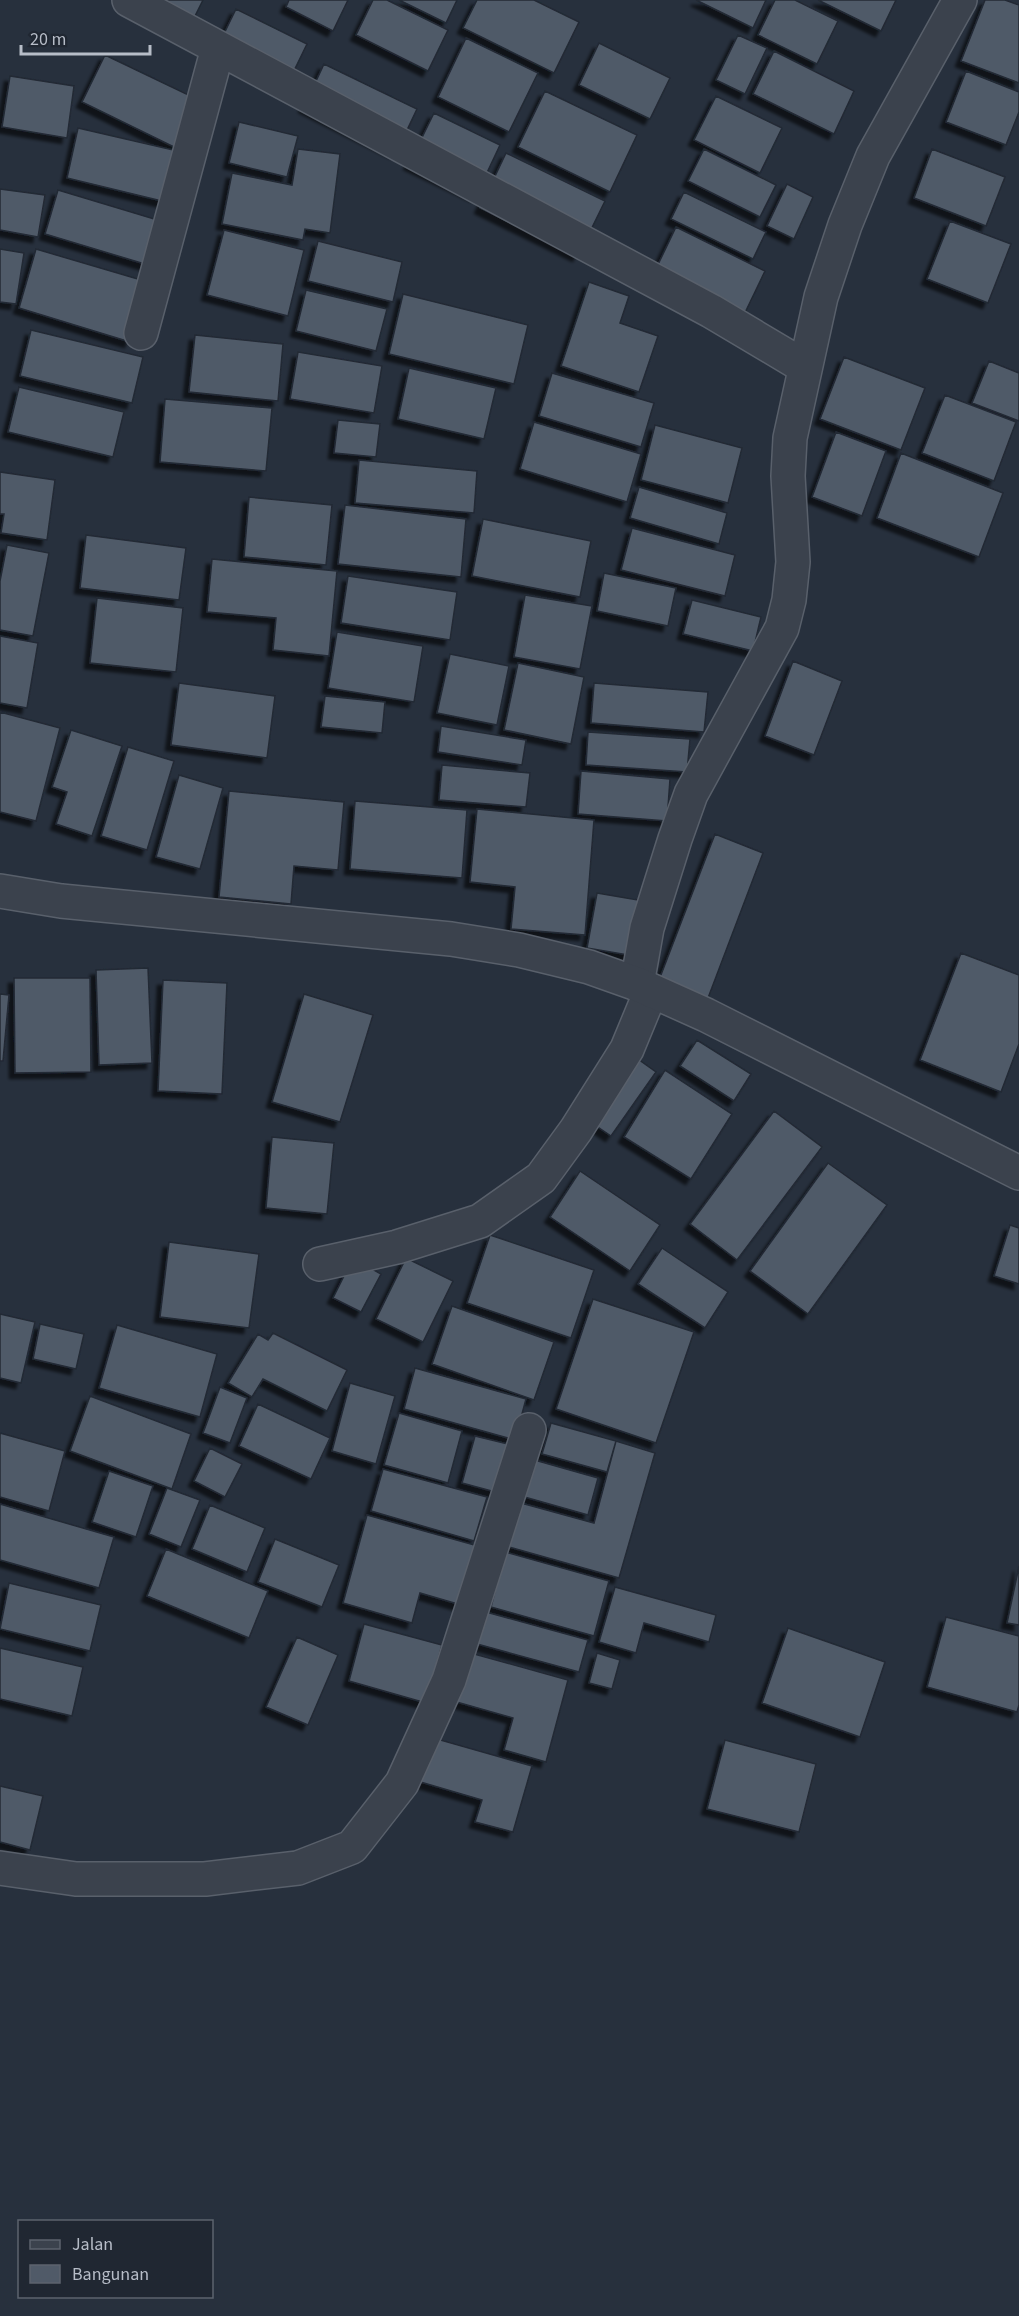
<svg xmlns="http://www.w3.org/2000/svg" width="1019" height="2316" font-family="'Source Sans 3',sans-serif">
	<style>
		.building { fill: #505a68; stroke: #222934; stroke-width: 1.5; filter: url(#shadow) }
		.lines { fill: none; stroke-linecap: round; stroke-linejoin: round }
		.minor-casing { stroke: #59606b; stroke-width: 36 }
		.tertiary-casing { stroke: #59606b; stroke-width: 36 }
		.minor { stroke: #3b424d; stroke-width: 33 }
		.tertiary { stroke: #3b424d; stroke-width: 33 }
	</style>
	<defs>
		<filter id="shadow"><feDropShadow dx="-5.5" dy="5.5" stdDeviation="1.5" flood-color="#0009"/></filter>
	</defs>
	<rect width="100%" height="100%" fill="#27303d"/>
	<path class="building" d="M136,0H203L190,26Z
		M289,0H348L333,31L286,7Z
		M373,0H387L448,30L428,71L356,35Z
		M399,0H457L446,23Z
		M477,0H534L579,22L554,73L463,28Z
		M696,0H766L753,28Z
		M775,0H795L838,21L817,64L758,35Z
		M818,0H896L881,31Z
		M985,0H1005L1019,5V83L961,61Z
		M236,9L307,44L288,83L217,48Z
		M738,35L767,48L745,94L716,80Z
		M466,38L538,73L509,132L438,97Z
		M599,43L670,78L650,119L579,85Z
		M774,51L854,91L834,134L753,94Z
		M105,55L199,100L176,148L82,102Z
		M324,64L417,109L396,153L304,107Z
		M966,71L1019,92V112L1006,145L946,122Z
		M10,76L74,86L67,138L2,127Z
		M545,91L637,135L610,192L518,147Z
		M716,96L782,128L760,173L694,140Z
		M434,113L500,145L476,196L409,164Z
		M239,122L298,136L287,177L229,163Z
		M78,128L182,152L170,203L67,178Z
		M298,149L340,154L330,233L305,229L303,240L222,224L232,173L292,185Z
		M704,149L776,185L760,217L688,181Z
		M932,149L1005,177L986,226L914,198Z
		M506,153L605,201L578,256L480,208Z
		M787,184L813,197L794,239L767,226Z
		M0,189L45,195L38,237L0,230Z
		M58,190L161,221L148,265L45,234Z
		M684,192L766,232L753,259L671,219Z
		M950,221L1011,244L988,303L927,279Z
		M676,227L765,271L741,321L652,277Z
		M224,230L304,250L288,316L207,295Z
		M318,241L402,262L393,302L308,281Z
		M0,249L24,253L16,304L0,302Z
		M36,249L148,282L130,342L19,308Z
		M589,282L629,296L620,323L658,336L639,392L561,366Z
		M306,290L387,309L376,351L296,331Z
		M403,294L528,325L514,384L389,354Z
		M31,330L143,357L132,403L20,376Z
		M195,335L283,344L278,401L189,392Z
		M298,352L382,366L374,413L290,399Z
		M844,357L925,388L901,450L820,419Z
		M989,361L1019,373V421L972,403Z
		M409,368L496,388L484,439L398,419Z
		M552,373L654,403L641,447L539,416Z
		M19,387L124,412L113,457L8,432Z
		M945,395L1016,422L994,481L922,453Z
		M165,399L272,408L266,471L160,462Z
		M338,420L380,424L376,457L334,453Z
		M534,422L641,454L627,502L520,469Z
		M655,425L742,448L728,503L641,480Z
		M836,432L886,451L862,516L812,497Z
		M901,453L1003,493L979,557L877,518Z
		M359,460L477,471L474,513L355,503Z
		M0,472L55,480L47,540L1,533L4,514H0Z
		M639,487L727,513L719,544L630,518Z
		M249,497L332,505L326,565L244,557Z
		M345,505L466,519L461,577L338,564Z
		M483,519L591,541L580,597L472,576Z
		M632,528L735,555L725,596L621,570Z
		M86,535L186,548L179,600L80,588Z
		M7,545L49,553L33,636L0,630V581Z
		M212,559L337,571L329,656L273,650L276,618L207,612Z
		M604,573L676,588L668,626L597,611Z
		M348,576L457,592L450,640L341,623Z
		M525,595L592,606L580,669L514,657Z
		M97,598L183,608L176,672L90,663Z
		M692,600L761,617L753,651L683,634Z
		M337,632L423,646L414,702L328,688Z
		M0,636L38,643L27,708L0,703Z
		M450,654L509,666L497,725L437,713Z
		M793,661L842,681L814,755L765,736Z
		M518,663L584,677L571,744L504,730Z
		M179,683L275,696L267,758L171,745Z
		M594,683L708,692L704,732L591,723Z
		M325,696L385,702L382,733L321,727Z
		M0,712L60,728L36,821L0,812Z
		M441,726L526,740L522,765L438,752Z
		M71,730L122,746L92,836L56,824L67,792L52,787Z
		M588,732L690,739L687,772L586,765Z
		M128,747L174,761L147,850L101,836Z
		M442,765L530,773L526,807L439,800Z
		M581,771L670,779L667,821L578,814Z
		M179,775L223,788L200,869L156,857Z
		M229,791L344,802L338,870L294,866L291,904L219,897Z
		M355,801L467,810L462,878L350,869Z
		M477,809L594,820L585,935L511,929L515,887L470,882Z
		M715,834L763,853L708,998L659,980Z
		M597,893L644,901L634,956L587,948Z
		M961,953L1019,975V1044L1001,1092L920,1060Z
		M148,968L152,1063L99,1065L96,970Z
		M14,978H90L91,1072L15,1073Z
		M163,980L227,983L222,1094L158,1091Z
		M0,994L9,995L3,1061H0Z
		M304,994L373,1015L340,1122L272,1102Z
		M697,1040L751,1074L734,1101L680,1066Z
		M635,1057L656,1072L611,1136L589,1121Z
		M665,1070L732,1114L691,1179L624,1137Z
		M774,1111L822,1147L737,1260L690,1224Z
		M272,1137L334,1143L327,1214L266,1208Z
		M828,1163L887,1205L808,1314L750,1271Z
		M580,1171L660,1225L630,1271L550,1217Z
		M1010,1225L1019,1228V1284L994,1276Z
		M490,1235L594,1270L571,1338L467,1303Z
		M169,1242L259,1254L249,1328L160,1317Z
		M662,1248L728,1292L705,1328L638,1284Z
		M353,1258L381,1274L361,1312L333,1298Z
		M406,1258L453,1281L423,1342L376,1319Z
		M593,1299L694,1332L656,1443L556,1409Z
		M452,1306L554,1342L534,1400L432,1364Z
		M0,1314L35,1322L21,1383L0,1378Z
		M40,1324L84,1334L76,1369L33,1359Z
		M117,1325L217,1354L200,1417L99,1388Z
		M273,1333L347,1370L327,1411L263,1379L252,1397L228,1383L258,1334L268,1340Z
		M415,1368L526,1399L515,1440L404,1409Z
		M350,1383L395,1396L376,1464L332,1451Z
		M220,1387L247,1398L230,1443L203,1433Z
		M90,1396L191,1434L172,1489L70,1451Z
		M258,1404L330,1438L311,1479L239,1446Z
		M399,1413L462,1431L448,1483L384,1465Z
		M551,1423L616,1441L607,1472L542,1454Z
		M0,1433L65,1451L49,1511L0,1497Z
		M475,1436L512,1445L499,1493L462,1483Z
		M616,1441L655,1453L619,1578L509,1547L521,1503L594,1523Z
		M210,1448L242,1464L225,1497L194,1481Z
		M531,1459L598,1478L588,1515L521,1496Z
		M383,1469L487,1497L474,1541L371,1511Z
		M109,1471L153,1486L136,1537L92,1522Z
		M167,1488L200,1500L181,1547L149,1534Z
		M0,1504L114,1537L99,1588L0,1560Z
		M210,1505L265,1528L247,1572L192,1549Z
		M367,1515L478,1546L461,1605L420,1593L412,1623L343,1603Z
		M275,1539L339,1565L322,1607L258,1582Z
		M166,1549L268,1591L249,1638L147,1596Z
		M505,1552L609,1581L594,1636L491,1607Z
		M1019,1566V1625L1007,1623Z
		M9,1583L101,1605L90,1651L0,1629Z
		M615,1587L716,1615L709,1642L644,1623L636,1653L599,1642Z
		M486,1612L588,1640L579,1672L477,1644Z
		M946,1617L1019,1636V1705L1017,1712L927,1687Z
		M364,1624L442,1645L426,1703L349,1681Z
		M788,1628L885,1662L860,1737L762,1703Z
		M297,1637L338,1655L308,1725L266,1707Z
		M0,1648L83,1667L72,1716L0,1699Z
		M467,1652L568,1680L546,1762L504,1750L513,1718L453,1701Z
		M597,1653L620,1660L612,1689L589,1683Z
		M430,1737L532,1766L513,1832L475,1822L482,1800L417,1781Z
		M725,1740L816,1764L799,1832L707,1809Z
		M0,1786L43,1796L30,1850L0,1842Z"/>
	<g class="lines">
		<defs>
			<path id="minor" d="M129,0L711,311L805,367
				M141,333L218,48
				M637,984L647,928L675,839L691,794L782,628L789,600L793,562L788,476L790,438L821,297L845,225L873,156L960,0
				M320,1264L397,1247L480,1221L541,1178L576,1130L627,1049L651,991
				M0,1868L76,1879H205L298,1868L352,1847L402,1783L449,1680L529,1430"/>
			<path id="tertiary" d="M0,891L61,901L451,939L519,950L589,967L637,984L706,1015L1019,1173"/>
		</defs>
		<use href="#minor" class="minor-casing"/>
		<use href="#tertiary" class="tertiary-casing"/>
		<use href="#minor" class="minor"/>
		<use href="#tertiary" class="tertiary"/>
	</g>
	<rect x="18" y="2220" width="195" height="78" fill="#202732" stroke="#5c636e" stroke-width="1.5"/>
	<rect x="30" y="2240" width="30" height="9" fill="#3b424d" stroke="#5c636e" stroke-width="1.5"/>
	<text x="72" y="2250" font-size="18" fill="#b7bdc8">Jalan</text>
	<rect x="30" y="2265" width="30" height="18" fill="#505a68" stroke="#5c636e" stroke-width="1.5"/>
	<text x="72" y="2280" font-size="18" fill="#b7bdc8">Bangunan</text>
	<path d="M21 45v9h129v-9" fill="none" stroke="#b7bdc8" stroke-width="3"/>
	<text x="30" y="45" font-size="18" fill="#b7bdc8" stroke="#202732" stroke-width="4.5" paint-order="stroke">20 m</text>
</svg>
